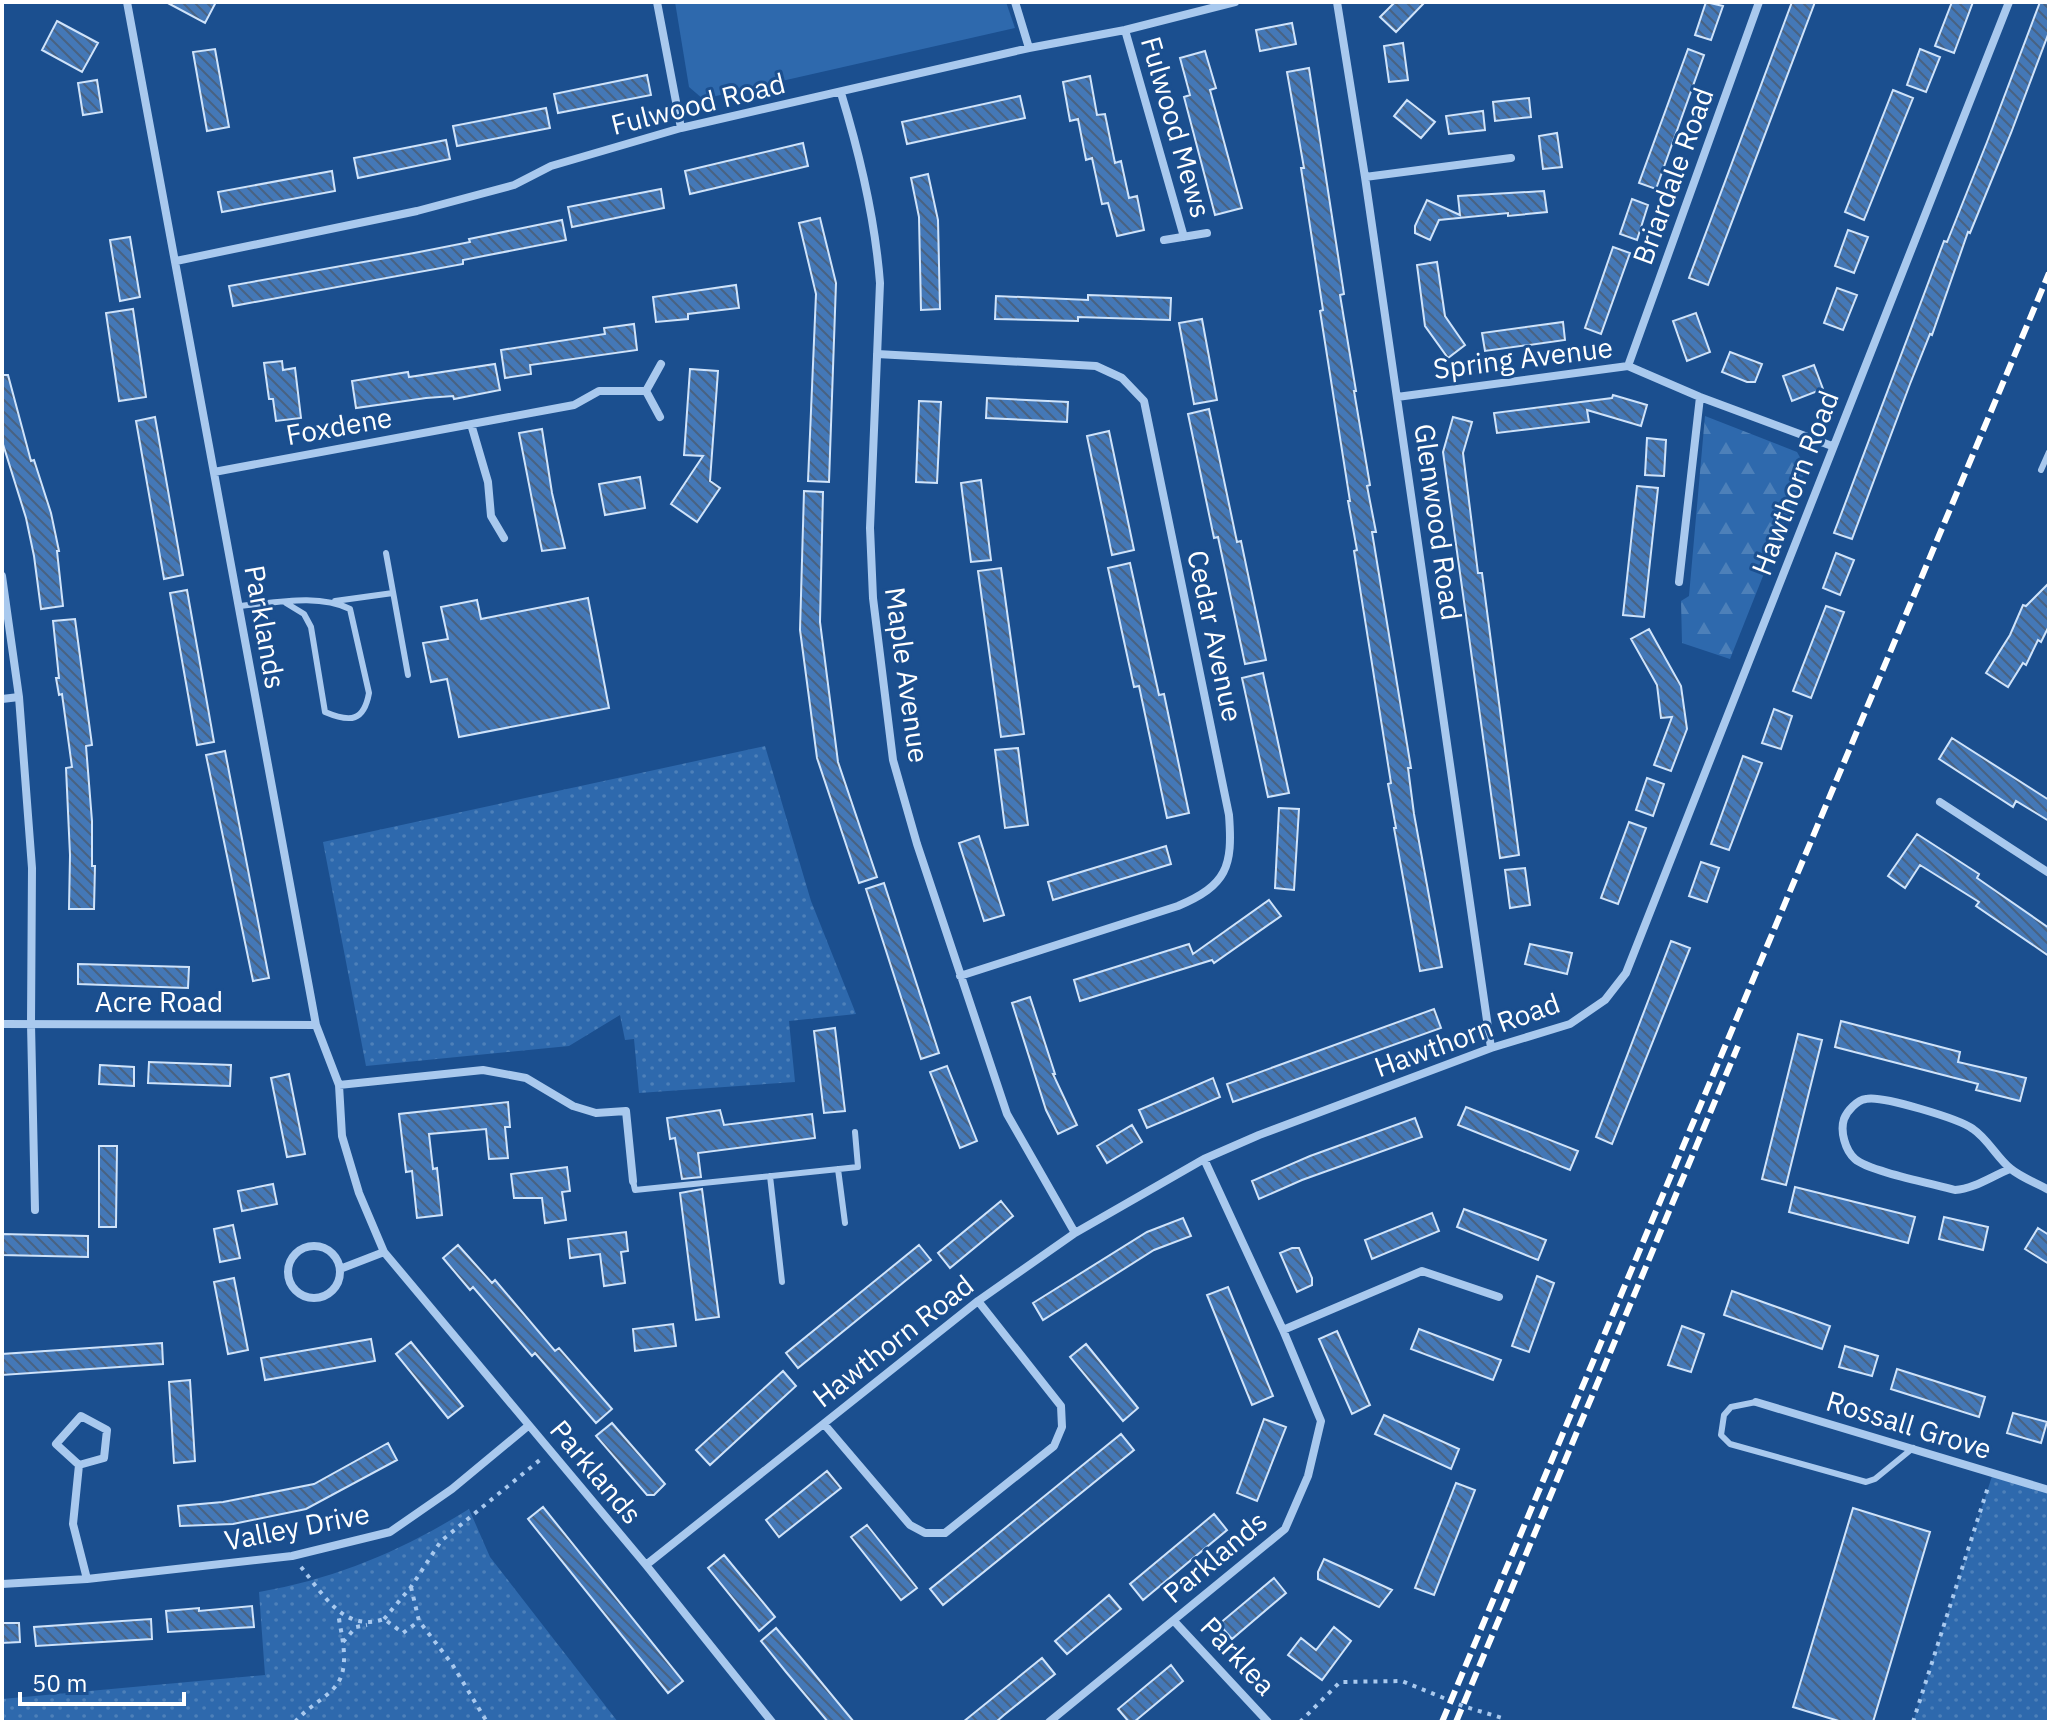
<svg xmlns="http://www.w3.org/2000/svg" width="2051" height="1724" font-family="'IBM Plex Sans',sans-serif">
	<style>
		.grass { fill: url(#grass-dots) }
		.forest { fill: url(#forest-firs) }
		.garden { fill: #2e69ad }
		.building { fill: url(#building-back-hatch); stroke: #cfe3fa; stroke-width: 2 }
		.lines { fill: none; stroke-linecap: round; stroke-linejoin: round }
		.path { stroke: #a9c9ee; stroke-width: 4; stroke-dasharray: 4 6; stroke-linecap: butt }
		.lane { stroke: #a9c9ee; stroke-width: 6 }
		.street { stroke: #a9c9ee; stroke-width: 8 }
		.rail { stroke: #fff; stroke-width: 6; stroke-dasharray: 14 6; stroke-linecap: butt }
		.labels { text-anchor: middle; stroke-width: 6; stroke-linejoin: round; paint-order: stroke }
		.street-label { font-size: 28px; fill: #fff; stroke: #1b4f8f }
	</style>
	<defs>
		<pattern id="grass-dots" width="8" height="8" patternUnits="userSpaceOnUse" patternTransform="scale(2)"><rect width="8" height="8" fill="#2e69ad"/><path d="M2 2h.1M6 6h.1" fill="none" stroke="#4d80b9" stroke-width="1.8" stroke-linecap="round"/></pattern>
		<pattern id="forest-firs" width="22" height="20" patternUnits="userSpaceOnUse" patternTransform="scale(2)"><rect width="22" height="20" fill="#2e69ad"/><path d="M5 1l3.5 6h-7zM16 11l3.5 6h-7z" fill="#4d80b9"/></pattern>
		<pattern id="building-back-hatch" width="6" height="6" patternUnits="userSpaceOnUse" patternTransform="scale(2)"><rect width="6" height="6" fill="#4478b7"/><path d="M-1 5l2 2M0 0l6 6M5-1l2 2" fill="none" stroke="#486282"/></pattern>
	</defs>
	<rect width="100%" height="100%" fill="#1b4f8f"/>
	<path class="grass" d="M765,746L811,901L856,1014L789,1021L795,1082L639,1093L634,1039L625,1040L620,1015L569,1046L366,1066L323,842Z
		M1993,1473L2049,1490V1722H1913Z
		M469,1509L490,1557L618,1722H2V1699L265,1675L259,1592C338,1578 401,1551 469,1509Z"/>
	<path class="forest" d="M1705,416L1797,452L1806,468L1730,659L1682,643L1681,601L1689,596Z"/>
	<path class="garden" d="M675,2H1006L1015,28L703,99L689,87Z"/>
	<path class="building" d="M166,2H216L205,23Z
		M1395,2H1425L1396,32L1380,17Z
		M1706,2L1723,6L1711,40L1695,35Z
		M1792,2H1815L1708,285L1689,278Z
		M1952,2H1973L1954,53L1935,46Z
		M2040,2H2049V32L2011,133L1970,233L1968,232L1932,335L1930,334L1910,384L1852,539L1834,533L1944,241L1947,242L1987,142Z
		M57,21L98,43L82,72L42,50Z
		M1292,23L1296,44L1260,51L1256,30Z
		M1403,43L1408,80L1389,82L1384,46Z
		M215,49L229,127L207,131L193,52Z
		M1688,49L1704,55L1656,189L1639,183Z
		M1920,49L1940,57L1926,92L1907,85Z
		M1205,51L1216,88L1210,90L1242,208L1215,215L1184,97L1190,95L1180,58Z
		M1309,68L1344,294L1340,295L1356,391H1354L1370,485L1367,486L1376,532H1372L1411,768H1408L1414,814L1442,967L1420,971L1394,828H1396L1388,784L1391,783L1354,551L1357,550L1348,501H1350L1320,311L1323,310L1301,168H1304L1287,72Z
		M647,75L651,95L558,113L554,94Z
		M1090,76L1097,115L1105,114L1115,163L1121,161L1129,198L1137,196L1144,230L1117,236L1108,203L1102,204L1092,158L1086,160L1078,119L1070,121L1063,82Z
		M97,80L102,112L83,115L78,83Z
		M1893,90L1913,98L1864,220L1845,212Z
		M1020,96L1025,118L907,144L902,122Z
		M1529,98L1531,117L1495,121L1493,102Z
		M1407,100L1435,122L1421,138L1394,116Z
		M546,108L550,128L457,146L453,126Z
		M1483,111L1485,130L1449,134L1446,116Z
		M1557,133L1562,167L1543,169L1539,136Z
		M446,140L450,159L358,178L354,158Z
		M803,143L808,166L690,194L685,171Z
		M332,171L335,191L222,212L218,192Z
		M928,174L938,220L940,309L921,310L919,217L911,178Z
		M661,189L664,208L572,227L568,207Z
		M1544,191L1547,212L1508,216V213L1439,220L1430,240L1415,233V226L1427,200L1460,215L1458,196Z
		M1632,199L1648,205L1637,240L1620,234Z
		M820,218L836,283L829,482L808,481L816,294L799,223Z
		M562,220L566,240L463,260V264L233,306L229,286L414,253L470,242L469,239Z
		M1848,230L1868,237L1854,273L1835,266Z
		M130,237L140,297L120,301L110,240Z
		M1613,247L1630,253L1601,334L1585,328Z
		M1437,262L1445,316L1465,345L1448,358L1425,326L1417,265Z
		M736,285L739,308L688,314V319L656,322L653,297Z
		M1837,288L1857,295L1843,330L1824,323Z
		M1088,295L1171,298L1170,320L1078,317V321L995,319L996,296L1088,300Z
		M133,309L146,397L119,401L106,313Z
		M1696,313L1710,352L1687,361L1673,321Z
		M1202,319L1217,400L1194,404L1179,323Z
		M1563,322L1565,340L1485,351L1482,333Z
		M634,324L637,350L530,365L531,374L505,378L501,350L605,334L604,328Z
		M1730,352L1762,364L1755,382H1747L1722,372Z
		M282,361L283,370L295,368L301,418L276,421L273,399H269L264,363Z
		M495,364L500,390L454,399L453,396L426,398L356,408L352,381L408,372L409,377Z
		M1814,365L1823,389L1792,401L1783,376Z
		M690,369L718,371L710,481L720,488L697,522L671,504L703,456L684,455Z
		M2,375H8L31,461L34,460L51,513L59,551H57L63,606L41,609L34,556L26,518L2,441Z
		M1613,395L1647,405L1641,426L1587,410L1589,422L1497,433L1494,413L1612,398Z
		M987,398L1068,402L1067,422L986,418Z
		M919,401L941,402L937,483L916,482Z
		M1209,409L1237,542L1241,541L1266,660L1245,664L1218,537L1214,538L1188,414Z
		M155,417L183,575L164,579L136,421Z
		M1453,417L1472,422L1463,453L1478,573H1482L1519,855L1500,858L1443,452Z
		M542,429L552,493L565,548L542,551L519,433Z
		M1109,431L1134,550L1112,555L1087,436Z
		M1647,438L1666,440L1664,476L1645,475Z
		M640,477L645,508L605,515L599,484Z
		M981,480L991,560L971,562L961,483Z
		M1637,486L1658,488L1644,617L1623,615Z
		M804,491L823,492L820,622L838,762L877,877L859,883L817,758L800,630Z
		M1836,553L1854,560L1840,595L1823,588Z
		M1130,563L1159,695L1164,694L1189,813L1167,818L1139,686L1134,687L1108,568Z
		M1001,568L1024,734L1001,737L978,571Z
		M2049,583V626L2041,642L2038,640L2026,665L2023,663L2008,687L1986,673L2010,635L2023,605L2026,606Z
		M187,590L214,742L197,745L170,593Z
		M588,598L609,708L459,737L447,679L431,682L423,643L448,639L441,607L477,600L481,619Z
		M1826,606L1844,612L1811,698L1793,691Z
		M75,619L92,745L86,746L92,821V866H95L94,909H69L70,855L66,768L72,767L62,694L59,695L56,678H59L53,621Z
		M1649,629L1681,686L1687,729L1671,771L1654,765L1672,717L1661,718L1657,685L1631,639Z
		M1263,673L1289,793L1268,797L1242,678Z
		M1774,709L1792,716L1781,749L1762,743Z
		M1952,738L2049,800V821L2016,801L2013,807L1939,759Z
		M1018,748L1028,825L1005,828L995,750Z
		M225,751L269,978L253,981L206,755Z
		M1743,756L1762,763L1729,850L1711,844Z
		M1647,778L1664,784L1653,816L1636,810Z
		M1279,808L1299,809L1294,890L1275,888Z
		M1629,822L1646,828L1618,904L1601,898Z
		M1917,834L1979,874L1977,878L2049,928V956L1976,906L1979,902L1920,865L1905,888L1888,876Z
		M979,836L1004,915L984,921L959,843Z
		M1166,846L1171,864L1053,900L1048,882Z
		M1701,862L1719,868L1707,902L1689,896Z
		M1525,868L1530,905L1510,908L1505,870Z
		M884,883L939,1053L921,1059L866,889Z
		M1269,900L1281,916L1214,963L1212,960L1080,1001L1074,980L1189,944L1193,954Z
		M1671,941L1690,948L1612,1144L1596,1137Z
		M1530,944L1572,953L1567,974L1525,964Z
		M78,964L189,967L188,988L78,984Z
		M1030,997L1055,1074H1053L1077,1125L1058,1134L1046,1110L1012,1003Z
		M1434,1009L1441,1028L1233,1102L1227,1084Z
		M1841,1021L1960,1052L1958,1062L2026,1078L2020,1101L1976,1090L1978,1084L1835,1047Z
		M835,1028L845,1111L824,1113L814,1031Z
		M1798,1034L1822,1040L1786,1185L1762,1179Z
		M149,1062L231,1065L230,1086L148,1083Z
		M100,1065L134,1067V1086L99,1084Z
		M947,1066L977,1141L960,1148L930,1072Z
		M289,1074L305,1154L287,1157L271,1078Z
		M1213,1078L1220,1097L1147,1128L1139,1110Z
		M508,1102L510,1127H505L508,1158L489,1159L486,1129L429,1134L433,1169L437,1168L442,1215L417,1218L412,1171L406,1172L399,1114Z
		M1466,1107L1578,1151L1570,1170L1458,1125Z
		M720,1110L724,1125L812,1114L815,1138L698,1153L701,1177L682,1179L675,1138L670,1139L667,1118Z
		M1415,1118L1422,1137L1302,1180L1259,1199L1252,1181L1310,1156Z
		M1132,1125L1142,1142L1107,1163L1097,1146Z
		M99,1146H117L116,1227H99Z
		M567,1167L570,1191L562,1192L566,1220L545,1223L542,1198H514L511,1174Z
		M273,1184L277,1204L242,1211L238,1191Z
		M1795,1187L1915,1217L1908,1243L1789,1212Z
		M702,1189L719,1317L696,1320L680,1193Z
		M1001,1201L1013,1216L950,1268L938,1253Z
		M1464,1209L1546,1240L1538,1260L1457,1227Z
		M1432,1213L1439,1231L1372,1259L1365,1240Z
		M1944,1217L1988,1227L1983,1250L1939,1239Z
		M1183,1218L1191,1236L1154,1250L1043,1320L1033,1303L1147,1232Z
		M233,1225L240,1258L220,1262L214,1229Z
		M2038,1228L2049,1235V1264L2025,1249Z
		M626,1232L628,1251L621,1252L625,1283L604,1286L600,1254L570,1258L568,1239Z
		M2,1234L88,1236V1257L2,1255Z
		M458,1245L492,1283L495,1280L555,1351L559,1348L612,1409L596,1423L535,1353L532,1356L473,1287L470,1290L443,1258Z
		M919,1245L931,1260L798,1368L786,1353Z
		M1292,1248H1299L1312,1278V1285L1297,1292L1280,1253Z
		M1537,1276L1554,1283L1529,1352L1512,1346Z
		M234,1278L248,1350L228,1354L214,1282Z
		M1228,1287L1273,1396L1252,1405L1207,1295Z
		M1732,1291L1830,1326L1822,1349L1724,1315Z
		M673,1324L676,1346L635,1351L633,1329Z
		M1682,1326L1704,1334L1691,1372L1668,1365Z
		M1419,1329L1501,1360L1493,1380L1411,1349Z
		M1337,1331L1370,1405L1352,1414L1319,1339Z
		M371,1339L375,1361L265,1380L261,1358Z
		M411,1342L463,1406L448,1418L396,1354Z
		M162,1343L163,1364L2,1375V1354Z
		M1086,1344L1138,1408L1123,1421L1070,1357Z
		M1845,1346L1878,1356L1872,1376L1839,1367Z
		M1897,1369L1985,1397L1979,1417L1891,1389Z
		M783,1371L796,1386L710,1465L696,1450Z
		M190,1380L195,1461L174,1463L169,1382Z
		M2013,1413L2047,1422L2041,1443L2007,1433Z
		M1384,1415L1459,1449L1451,1469L1375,1434Z
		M1264,1419L1286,1427L1257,1501L1237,1493Z
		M612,1423L665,1484L654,1495H647L596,1436Z
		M1121,1434L1134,1450L943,1605L930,1589Z
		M388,1443L397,1460L306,1509L233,1524L180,1526L178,1506L223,1502L314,1484Z
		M827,1471L841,1488L779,1537L766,1520Z
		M1456,1483L1475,1490L1434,1595L1415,1588Z
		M543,1507L683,1681L668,1693L528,1519Z
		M1853,1508L1930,1532L1873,1722H1842L1793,1707Z
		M1214,1514L1227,1530L1143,1600L1130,1584Z
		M867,1525L917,1588L901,1600L851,1537Z
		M724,1555L775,1617L759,1631L708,1568Z
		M1324,1559L1353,1572L1392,1590L1379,1607L1318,1579V1572Z
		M1274,1578L1286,1593L1232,1639L1219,1624Z
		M1109,1595L1121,1609L1067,1654L1055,1641Z
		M252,1606L254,1627L168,1632L166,1611L199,1608V1611Z
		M151,1619L152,1639L36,1646L34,1627Z
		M2,1623H19L20,1642L2,1643Z
		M1334,1627L1351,1641L1322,1680L1288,1655L1301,1638L1316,1650Z
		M776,1628L802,1659L854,1722H828L786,1672L761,1641Z
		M1042,1658L1055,1674L1004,1715L996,1722H963Z
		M1171,1665L1183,1681L1134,1722H1129L1118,1709Z"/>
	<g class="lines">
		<path class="path" d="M301,1567C323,1594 344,1633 384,1619L403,1633L419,1621
			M411,1587L419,1621L452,1664L487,1722
			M384,1619L411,1587L441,1541L541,1459
			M343,1642L356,1627L367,1625
			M295,1722C308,1707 323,1700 334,1688C352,1669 341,1635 338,1613
			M1300,1722L1340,1682L1402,1681L1463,1706L1502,1718
			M1913,1722L1989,1484"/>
		<path class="lane" d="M2041,470L2049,452
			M386,553L408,675
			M335,601L393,593
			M239,606C274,603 318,593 350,609L369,693C364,721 351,723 325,712L311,627L304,614L286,603
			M838,1169L845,1223
			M770,1176L782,1282
			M633,1181L635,1190L858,1167L855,1132
			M1756,1402L1731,1407L1724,1415L1721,1435L1730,1444L1866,1482L1875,1479L1913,1448"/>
		<path class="street" d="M127,2L316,1025L339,1085L342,1136L359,1193L384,1252L646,1565L772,1722
			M657,2L681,128
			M1015,2L1029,48
			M1337,2L1365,177L1491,1048
			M1125,30L1184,237
			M841,93C860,155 875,218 880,283L870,528L873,598L893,760L917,844L1007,1114L1075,1233
			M1365,177L1511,158
			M1164,240L1207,233
			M176,261L417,211L514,185L551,166L681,128L1029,48L1125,30L1235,2
			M877,354L1096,366L1122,378L1144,401L1229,815C1233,867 1227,885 1178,906L960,976
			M1628,366L1759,2
			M646,391L660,417
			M1397,397L1628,366L1700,397L1832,446
			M471,424L488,482L491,516L504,538
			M214,472L574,405L599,391H646L661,364
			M2,576L19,697L32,868L31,1024L35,1210
			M1679,582L1700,397
			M2,699L19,697
			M1940,802L2049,873
			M2,1024L316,1025
			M339,1085L483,1070L526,1078L573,1106L596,1113L626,1111L633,1181
			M2010,1169C1992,1176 1974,1189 1955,1190C1934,1184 1868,1171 1855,1159C1845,1150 1840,1131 1844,1119C1847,1111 1857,1100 1866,1099C1881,1095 1960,1119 1973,1129C1988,1139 1997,1158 2011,1169C2022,1178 2037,1183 2049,1190
			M288 1272a26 26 0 1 1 52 0a26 26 0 1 1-52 0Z
			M340,1269L384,1252
			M1283,1330L1422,1271L1499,1297
			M1756,1402L2049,1490
			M824,1424L910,1525L925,1533H945L1054,1446L1062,1427L1061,1406L978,1301
			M79,1465L104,1458L107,1430L81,1416L56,1444L79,1465L73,1524L87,1579
			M646,1565L978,1301L1075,1233L1204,1159L1259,1135L1491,1048L1570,1024L1605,1000L1626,973L2009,2
			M2,1584L87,1579L292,1556L390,1532L452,1489L528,1426
			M1174,1621L1268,1722
			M1049,1722L1285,1529L1308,1476L1321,1421L1283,1330L1204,1159"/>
		<path class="rail" d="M1442,1722L2049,273
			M1456,1722L1738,1046"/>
	</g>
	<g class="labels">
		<g class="street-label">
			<text transform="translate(698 104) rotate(-14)" y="10">Fulwood Road</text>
			<text transform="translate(1176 127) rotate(74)" y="10">Fulwood Mews</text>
			<text transform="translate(1673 176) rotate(-70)" y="10">Briardale Road</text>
			<text transform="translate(1523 358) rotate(-7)" y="10">Spring Avenue</text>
			<text transform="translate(339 426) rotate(-10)" y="10">Foxdene</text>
			<text transform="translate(1795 483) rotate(-69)" y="10">Hawthorn Road</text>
			<text transform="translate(1438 522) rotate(82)" y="10">Glenwood Road</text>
			<text transform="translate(265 627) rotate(80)" y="10">Parklands</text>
			<text transform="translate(1215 636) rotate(78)" y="10">Cedar Avenue</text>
			<text transform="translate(907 675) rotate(82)" y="10">Maple Avenue</text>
			<text x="159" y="1012">Acre Road</text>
			<text transform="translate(1467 1035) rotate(-20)" y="10">Hawthorn Road</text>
			<text transform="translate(893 1341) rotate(-38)" y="10">Hawthorn Road</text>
			<text transform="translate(1909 1425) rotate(17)" y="10">Rossall Grove</text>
			<text transform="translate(596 1472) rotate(50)" y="10">Parklands</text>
			<text transform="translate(297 1527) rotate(-11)" y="10">Valley Drive</text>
			<text transform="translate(1215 1557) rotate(-40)" y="10">Parklands</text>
			<text transform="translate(1238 1656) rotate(47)" y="10">Parklea</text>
		</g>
	</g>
	<rect width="2051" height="1724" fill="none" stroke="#ffffff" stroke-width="8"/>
	<path d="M20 1692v12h164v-12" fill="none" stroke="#ffffff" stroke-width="4"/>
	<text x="32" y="1692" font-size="24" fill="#ffffff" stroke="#1b4f8f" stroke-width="6" paint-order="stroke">50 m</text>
</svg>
